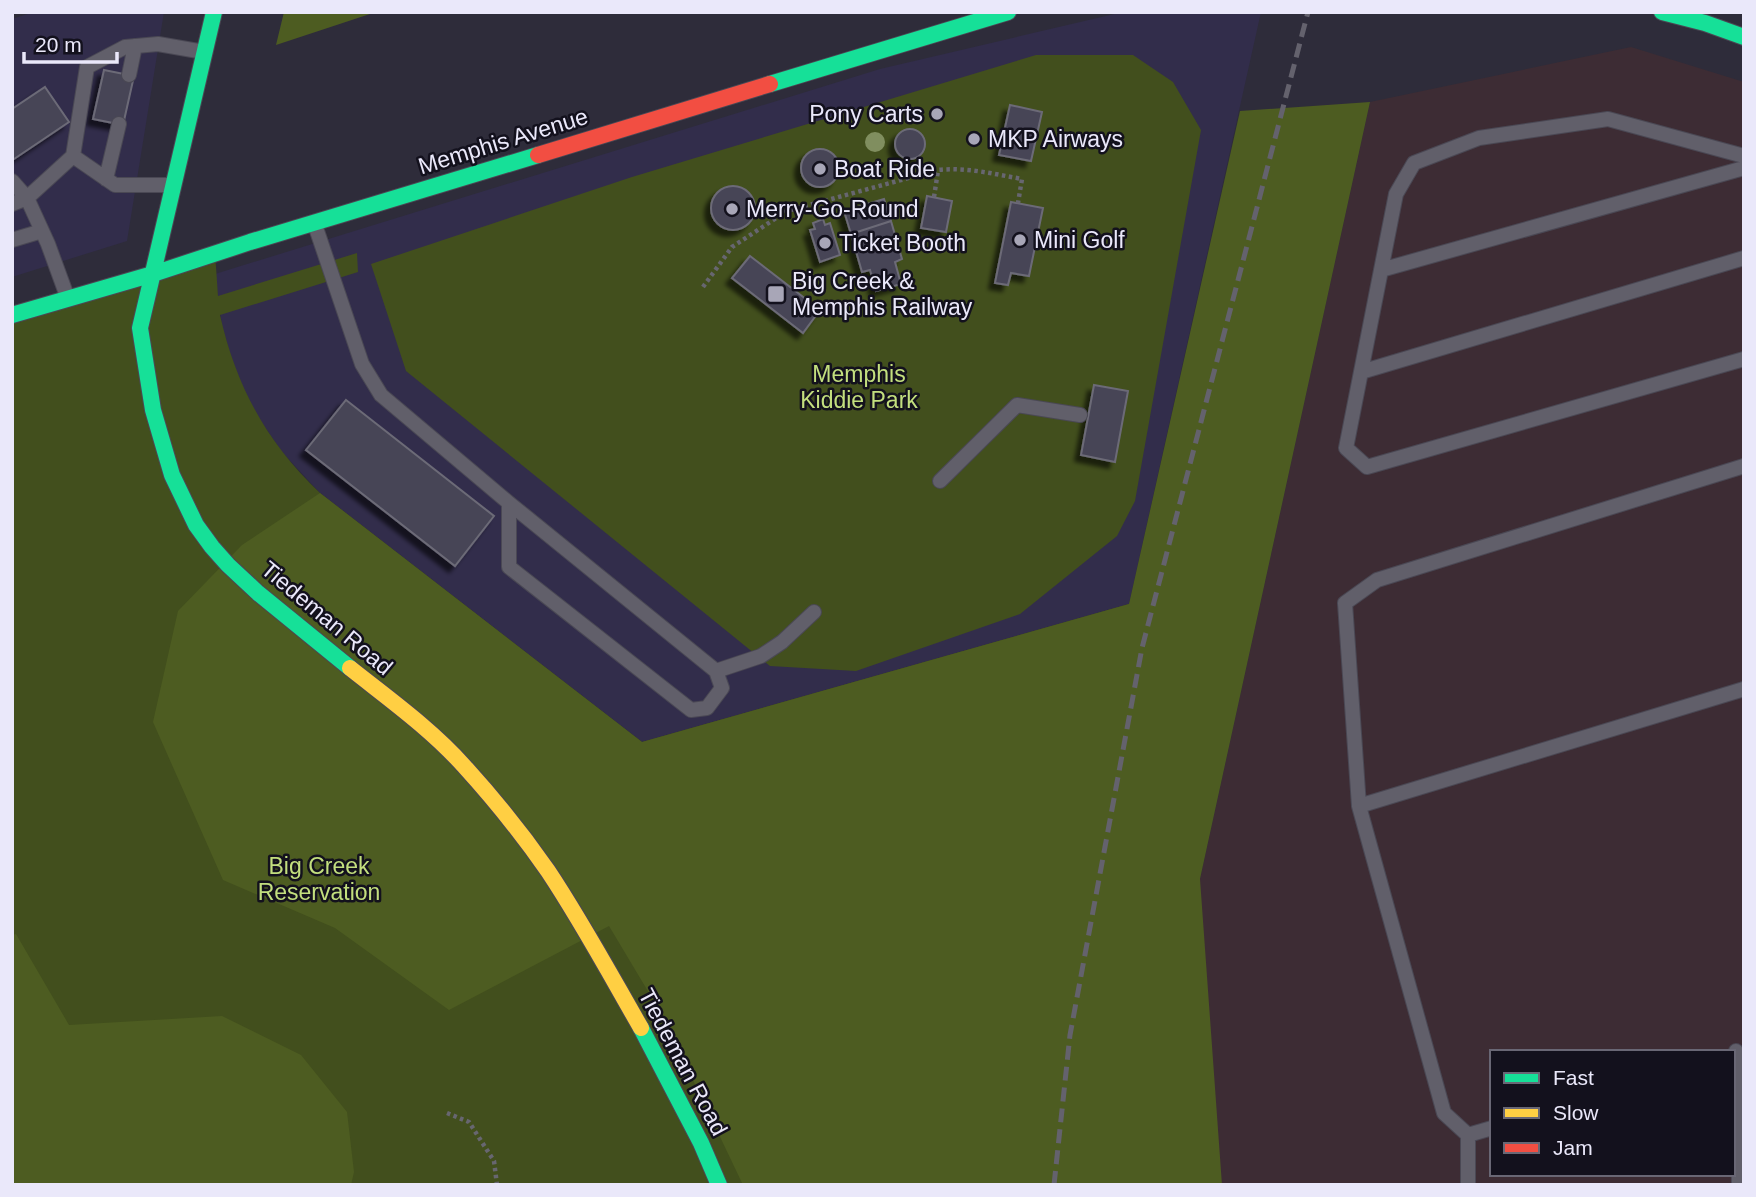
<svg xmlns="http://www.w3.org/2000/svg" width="1756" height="1197" font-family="Arial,sans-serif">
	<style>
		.built { fill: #322d4b }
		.industrial { fill: #3d2c34; fill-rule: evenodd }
		.green { fill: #424f1d }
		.forest { fill: #4d5c21 }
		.building { fill: #474557; stroke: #6c6b77; stroke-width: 2; filter: url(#shadow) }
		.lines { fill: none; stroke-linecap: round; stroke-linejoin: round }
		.lane-casing { stroke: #4a4854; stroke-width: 16 }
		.fast-casing { stroke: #4a4854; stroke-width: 18 }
		.slow-casing { stroke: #4a4854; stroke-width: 18 }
		.jam-casing { stroke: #4a4854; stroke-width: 18 }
		.path { stroke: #676670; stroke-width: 4.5; stroke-dasharray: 3.5 3.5; stroke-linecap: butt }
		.lane { stroke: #615f6a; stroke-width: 14 }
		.fast { stroke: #16e098; stroke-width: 16 }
		.slow { stroke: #ffcf43; stroke-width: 16 }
		.jam { stroke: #f24e42; stroke-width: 16 }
		.rail { stroke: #64626d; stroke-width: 5; stroke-dasharray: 14 7; stroke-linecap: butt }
		.tree { fill: #808e5f }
		.poi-dot { fill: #a8a6b7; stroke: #13111d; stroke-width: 2.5 }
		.labels { text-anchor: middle; stroke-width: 5; stroke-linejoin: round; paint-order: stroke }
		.poi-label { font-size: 23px; fill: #eae8fa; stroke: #13111d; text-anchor: start }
		.street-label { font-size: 23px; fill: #eae8fa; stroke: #13111d }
		.park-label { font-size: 23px; fill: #c3df7e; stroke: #13111d }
	</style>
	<defs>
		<filter id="shadow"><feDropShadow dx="-6" dy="6" stdDeviation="2" flood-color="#0009"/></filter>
	</defs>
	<rect width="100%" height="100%" fill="#2e2c3a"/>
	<path class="built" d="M34,12H164L127,241L12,277V19Z
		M1123,12H1261L1129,604L642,742L320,493L282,452L258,417L243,388L231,357L222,326L215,274L880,69Z"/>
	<path class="industrial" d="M1631,47L1744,82V1185H1179L1200,879L1370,102ZM1492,1052H1733V1174H1492Z"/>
	<path class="green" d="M1036,55H1133L1173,82L1201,130L1135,501L1117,536L1020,614L856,671L770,666L406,371L371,264L632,177Z
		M215,252L218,296L357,253L358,272L220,315C236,386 267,443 320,493L642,742L1129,604L1015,1185H12V315Z"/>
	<path class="forest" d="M284,12H376L276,45Z
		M1370,102L1200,879L1222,1185H743L661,1013L609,926L449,1010L335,928L223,880L153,722L178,611L242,545L320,493L642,742L1129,604L1240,111Z
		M16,934L69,1025L222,1016L301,1055L347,1112L354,1172L351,1185H12V935Z"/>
	<path class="building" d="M104,70L134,76L123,125L93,119Z
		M45,87L69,122L14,159L12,157V109Z
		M1010,105L1042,112L1031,161L999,155Z
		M895 144a15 15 0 1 1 30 0a15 15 0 1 1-30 0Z
		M801 168a19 19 0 1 1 38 0a19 19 0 1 1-38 0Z
		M711 208a22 22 0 1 1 44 0a22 22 0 1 1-44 0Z
		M927,196L952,201L946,232L921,228Z
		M884,199L891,221L851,234L844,211Z
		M1011,202L1043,208L1029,276L1011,273L1008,285L995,283Z
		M823,219L825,225L830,223L840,255L820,262L810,230L815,229L813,223Z
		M891,221L902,259L895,262L901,284L876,291L870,270L862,272L851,234Z
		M750,256L820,310L803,333L732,278Z
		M1094,385L1128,391L1115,462L1081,455Z
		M346,400L494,516L455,566L306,450Z"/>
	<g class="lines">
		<defs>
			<path id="lane" d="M129,75L135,46
				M73,156L115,185H171
				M1744,156L1608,119L1479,138L1414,163L1396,194L1346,448L1367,467L1744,359
				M106,179L119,124
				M12,181L27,198L48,244L67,296
				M12,204L27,198L73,156L87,67L125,47L158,44L204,52
				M315,225L362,364L381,395L509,503L716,671L722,688L707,708L691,710L509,567V503
				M12,240L42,231
				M1381,270L1744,168
				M1361,372L1744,258
				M940,481L1017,405L1080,415
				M716,671L761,656L782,642L814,612
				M1359,806L1345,603L1377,580L1744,466
				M1736,1051L1739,1185
				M1492,1128L1468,1135L1444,1113L1359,806L1744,689
				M1468,1135V1185"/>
			<path id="fast" d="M214,12L140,328L153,410L172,475L196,525L212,547L228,565L258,593L350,668
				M1662,12L1705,23L1744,37
				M770,84L1008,12
				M12,315L153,274L250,242L538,155
				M641,1028L701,1143L719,1185"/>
			<path id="slow" d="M350,668C389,699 431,729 464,766C494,799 523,835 548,871C582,922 611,976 641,1028"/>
			<path id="jam" d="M538,155L770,84"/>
		</defs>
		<use href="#lane" class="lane-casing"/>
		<use href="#fast" class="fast-casing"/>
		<use href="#slow" class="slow-casing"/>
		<use href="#jam" class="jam-casing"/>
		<path class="path" d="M934,197L938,171
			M703,287L732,247L787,211L938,170C967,167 994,174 1022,179L1018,203
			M447,1113L469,1122L494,1161L497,1185"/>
		<use href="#lane" class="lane"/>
		<use href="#fast" class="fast"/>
		<use href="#slow" class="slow"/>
		<use href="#jam" class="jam"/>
		<path class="rail" d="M1054,1185L1070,1035L1142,648L1308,12"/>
	</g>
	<circle class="tree" cx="875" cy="142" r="10"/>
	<g class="poi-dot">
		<circle cx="937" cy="114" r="7"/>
		<circle cx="974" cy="139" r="7"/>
		<circle cx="820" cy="169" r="7"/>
		<circle cx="732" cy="209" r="7"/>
		<circle cx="1020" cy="240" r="7"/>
		<circle cx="825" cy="243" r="7"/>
		<rect x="767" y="285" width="18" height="18" rx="3.5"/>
	</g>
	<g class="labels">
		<g class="poi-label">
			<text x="923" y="122" text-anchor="end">Pony Carts</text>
			<text x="988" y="147">MKP Airways</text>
			<text x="834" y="177">Boat Ride</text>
			<text x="746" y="217">Merry-Go-Round</text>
			<text x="1034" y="248">Mini Golf</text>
			<text x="839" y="251">Ticket Booth</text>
			<text x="792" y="289">Big Creek &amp;<tspan x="792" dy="26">Memphis Railway</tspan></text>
		</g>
		<g class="street-label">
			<text transform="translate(503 141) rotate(-17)" y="8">Memphis Avenue</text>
			<text transform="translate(327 618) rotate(40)" y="8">Tiedeman Road</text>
			<text transform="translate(683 1062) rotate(62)" y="8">Tiedeman Road</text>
		</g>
		<g class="park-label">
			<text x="859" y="382">Memphis<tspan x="859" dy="26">Kiddie Park</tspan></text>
			<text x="319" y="874">Big Creek<tspan x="319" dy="26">Reservation</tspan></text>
		</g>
	</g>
	<rect width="1756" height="1197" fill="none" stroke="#eae8fa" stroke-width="28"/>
	<rect x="1490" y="1050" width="245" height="126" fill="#13111d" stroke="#696775" stroke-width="2"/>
	<rect x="1504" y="1073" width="35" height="10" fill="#16e098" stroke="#696775" stroke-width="2"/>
	<text x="1553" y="1085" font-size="21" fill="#eae8fa">Fast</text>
	<rect x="1504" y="1108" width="35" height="10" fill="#ffcf43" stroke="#696775" stroke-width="2"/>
	<text x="1553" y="1120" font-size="21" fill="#eae8fa">Slow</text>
	<rect x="1504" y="1143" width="35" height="10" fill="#f24e42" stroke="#696775" stroke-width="2"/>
	<text x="1553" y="1155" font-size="21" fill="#eae8fa">Jam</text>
	<path d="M24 52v10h93v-10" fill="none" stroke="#eae8fa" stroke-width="3.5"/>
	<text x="35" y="52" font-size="21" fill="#eae8fa" stroke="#13111d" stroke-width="5" paint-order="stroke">20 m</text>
</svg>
